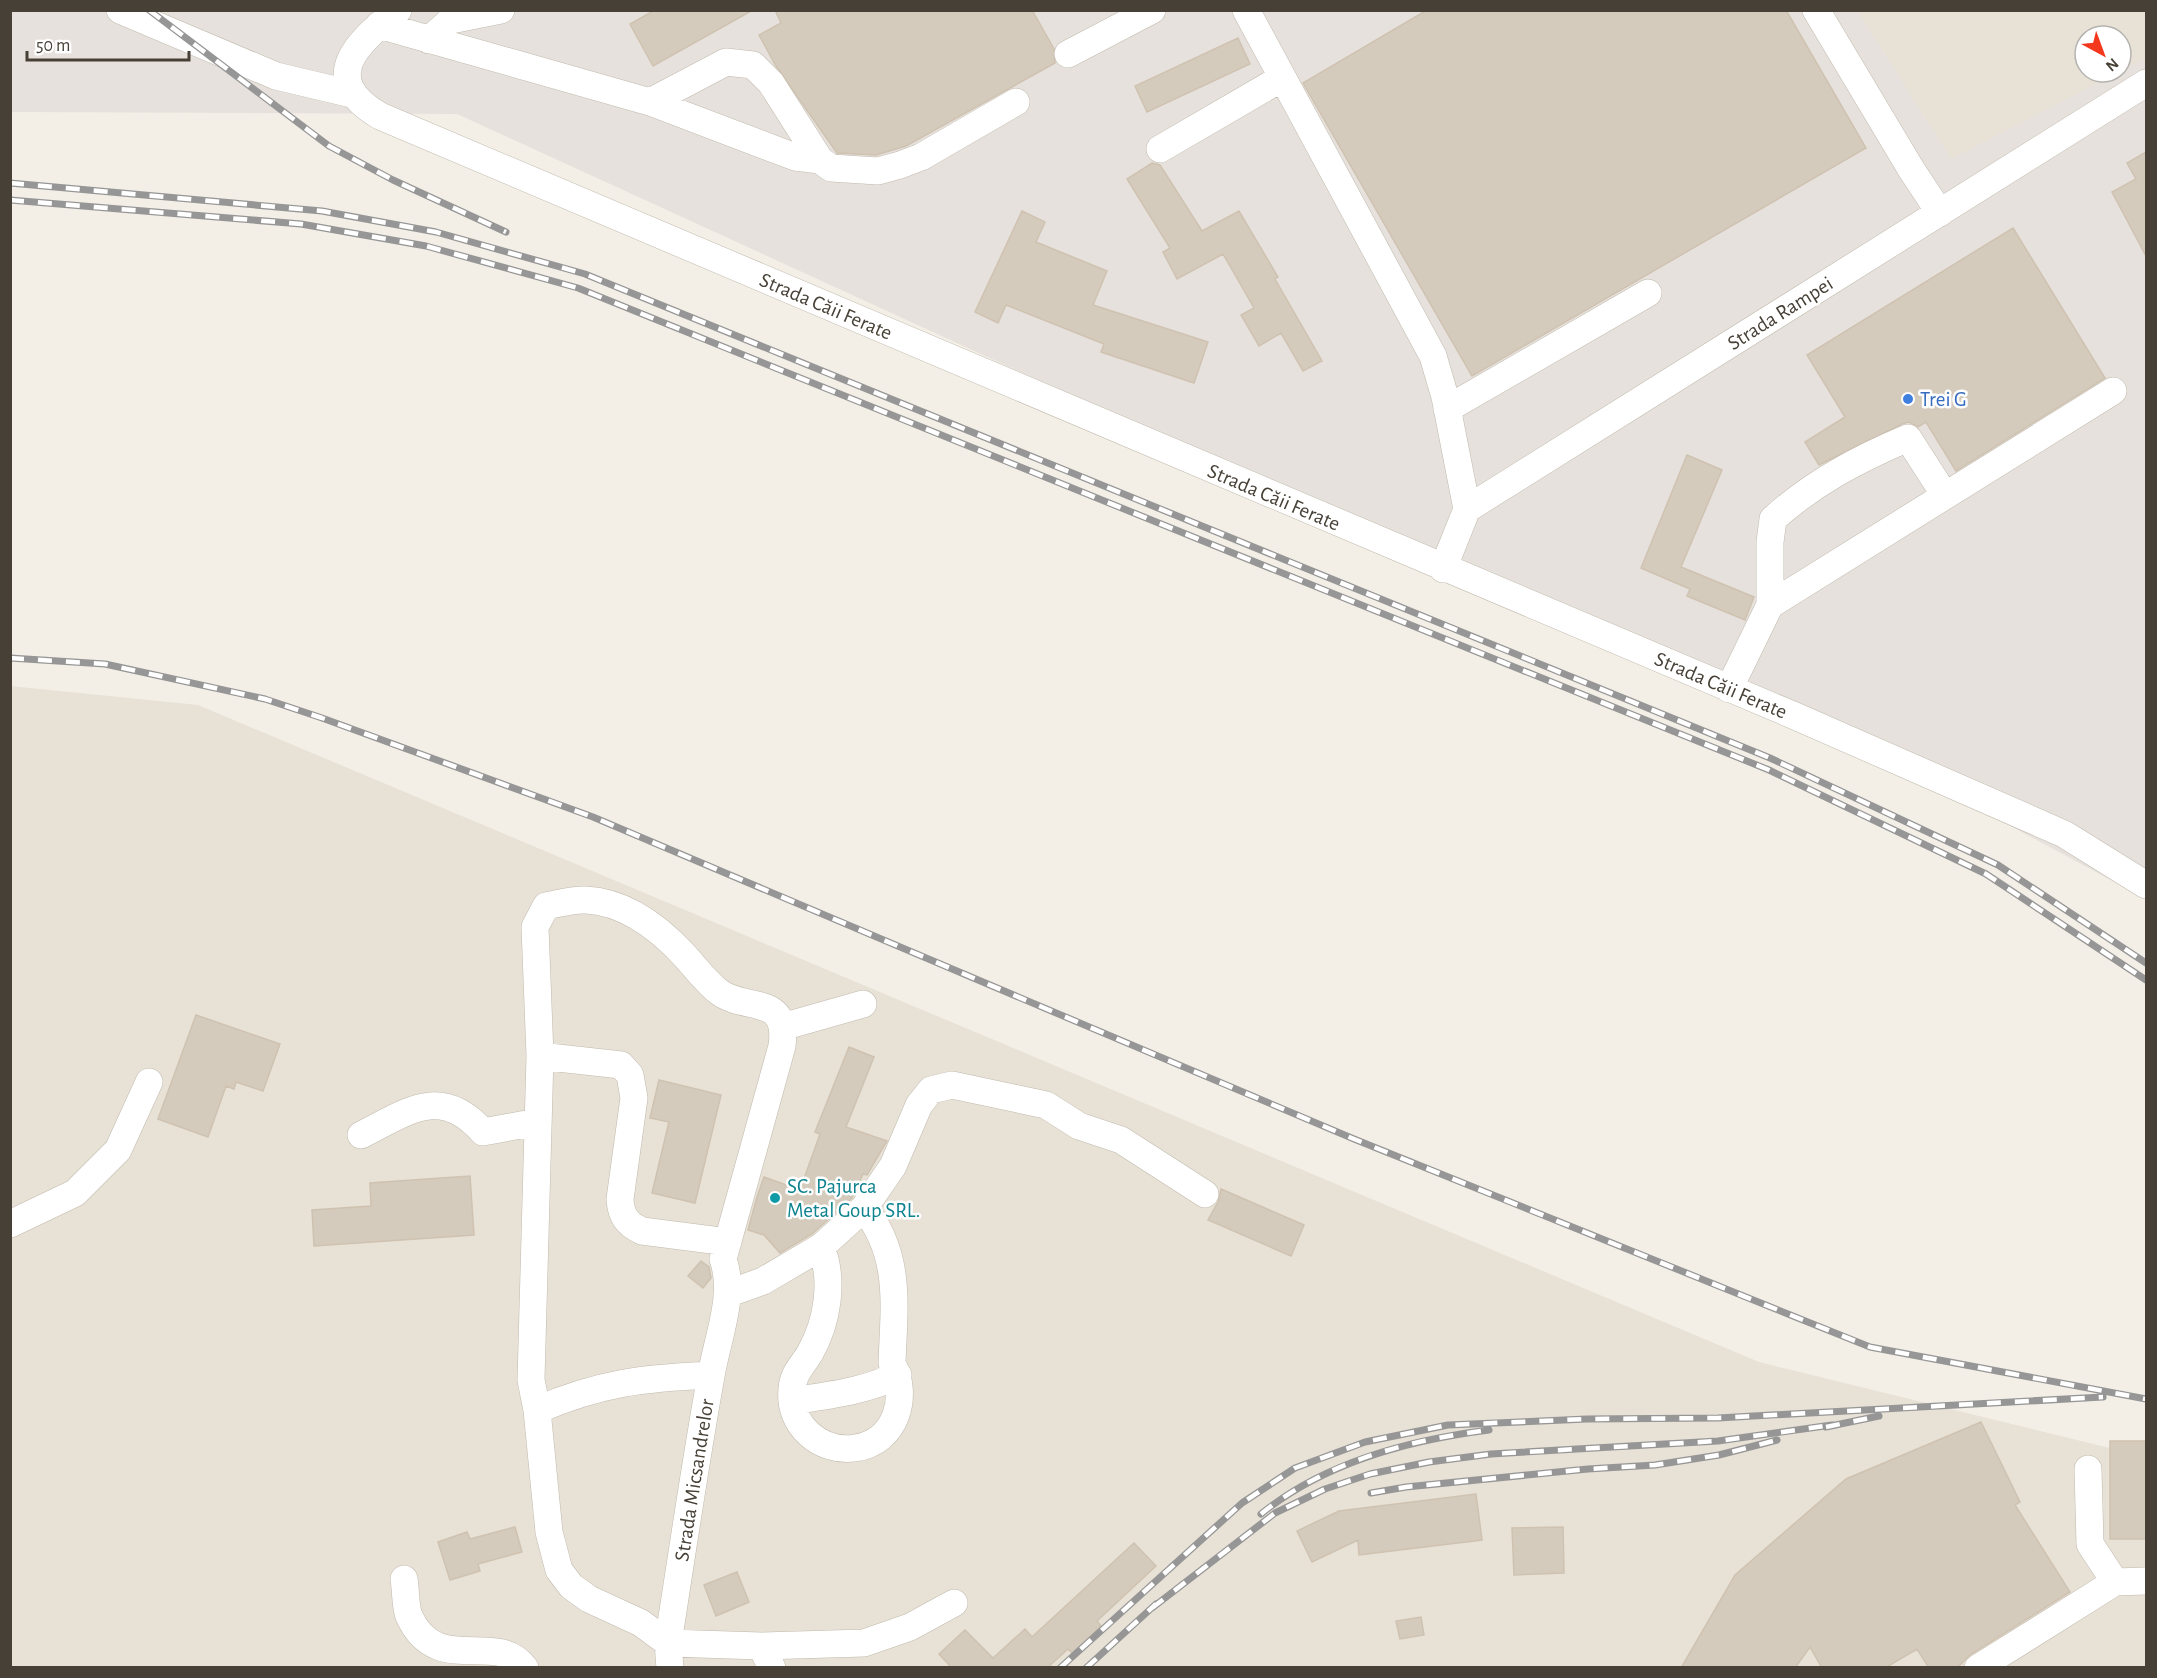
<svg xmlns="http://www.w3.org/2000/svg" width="2157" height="1678" font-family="'Alegreya Sans',sans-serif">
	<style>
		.residential { fill: #e7e1d6 }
		.industrial { fill: #e6e1dc }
		.building { fill: #d5cbbd; stroke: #cfc2b0; stroke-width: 1.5 }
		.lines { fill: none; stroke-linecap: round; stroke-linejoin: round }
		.minor-casing { stroke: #c1baad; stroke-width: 28 }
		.minor { stroke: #fff; stroke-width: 27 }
		.rail-casing { stroke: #969696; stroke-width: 7 }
		.rail { stroke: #fff; stroke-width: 4.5; stroke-dasharray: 14; stroke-linecap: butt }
		.shop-dot { fill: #3f7fe0; stroke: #fff; stroke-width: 2 }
		.culture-dot { fill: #0f9aa8; stroke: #fff; stroke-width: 2 }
		.labels { text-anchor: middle; stroke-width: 5; stroke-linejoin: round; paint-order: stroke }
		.street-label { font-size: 21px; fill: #464036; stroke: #fff }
		.shop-label { font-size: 21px; fill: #366cbe; stroke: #fff; text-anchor: start }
		.culture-label { font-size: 21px; fill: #0d838f; stroke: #fff; text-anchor: start }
	</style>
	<rect width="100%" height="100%" fill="#f3efe7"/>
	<path class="residential" d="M1858,11H2146V58L2121,72V36H2085V72H2120L1951,159Z
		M10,686L198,705L1759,1362L2146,1457V1667H11Z"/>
	<path class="industrial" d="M11,10L1858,11L1951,159L2146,58V899L2003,822L457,114L11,112Z"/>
	<path class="building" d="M655,10H753L653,66L630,24Z
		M775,10H1032L1054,49L1055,63L906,146L876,155L837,153L776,66L759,35L781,23Z
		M1427,10H1786L1866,148L1472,376L1303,83Z
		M1238,38L1250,64L1147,112L1135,86Z
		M2146,152V256L2112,192L2136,179L2127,163Z
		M1152,163L1160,165L1202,231L1239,211L1278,277L1275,279L1322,361L1303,371L1281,333L1259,346L1241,315L1254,308L1223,254L1177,279L1163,252L1170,248L1127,179Z
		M1022,211L1045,222L1036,242L1107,271L1093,305L1208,342L1194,383L1101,352L1104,344L1006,305L998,323L975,312Z
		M2013,228L2105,378L1956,471L1926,422L1918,427L1909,422L1902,424L1819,465L1805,442L1845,417L1807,355Z
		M1687,455L1722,470L1681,567L1754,597L1745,620L1687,596L1690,589L1641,568Z
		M196,1015L280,1044L263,1091L236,1082L234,1089L226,1086L208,1137L158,1119Z
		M849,1047L874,1057L846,1127L887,1141L867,1175L863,1174L852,1198L812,1234L780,1253L764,1235L748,1230L757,1197L764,1177L800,1190L820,1134L815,1132Z
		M659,1080L721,1095L695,1203L652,1193L669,1122L650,1118Z
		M470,1176L474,1235L314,1246L312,1210L371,1206L370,1183Z
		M1221,1189L1304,1225L1291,1256L1208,1220L1218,1202Z
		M701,1261L709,1267L711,1278L703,1288L688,1276Z
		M1981,1422L2020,1502L2015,1505L2070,1592L1970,1655L1957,1668H1929L1917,1649L1885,1668H1822L1810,1647L1795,1668H1681L1735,1575L1846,1479Z
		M2110,1441H2146V1539H2110Z
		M1476,1494L1482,1540L1359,1555L1358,1540L1312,1562L1297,1531L1339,1511Z
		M515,1527L522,1552L478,1564L480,1571L450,1580L438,1542L467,1532L470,1539Z
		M1563,1527L1564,1573L1514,1575L1512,1528Z
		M1134,1543L1156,1566L1097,1621L1101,1626L1072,1653L1068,1649L1047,1668H952L939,1654L965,1630L993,1658L1025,1629L1032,1637Z
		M737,1572L749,1602L716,1616L704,1585Z
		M1421,1617L1424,1635L1400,1639L1396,1621Z"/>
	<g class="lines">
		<defs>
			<path id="minor" d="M120,10L276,76L352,94
				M398,10C357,42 317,79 380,116L1795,716L2064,834L2146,885
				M1246,10L1433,356L1445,397L1467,509
				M1816,10L1911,169L1940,213
				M379,25L650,102L795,157L820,160L831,168L878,171L900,165L921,157L1016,102
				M429,40L451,20L501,10
				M1068,54L1152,10
				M650,102L726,62L753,65L771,83L820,160
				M1160,149L1282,78
				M1447,409L1648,293
				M1443,569L1467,509L2146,83
				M1770,605L2113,391
				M1729,689L1770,605V542L1773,519C1813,483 1858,459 1908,438L1944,494
				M782,1027L863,1004
				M540,1056L535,927L546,906C558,904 573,899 586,900C625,902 659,928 684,955C696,968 705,981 719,992C746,1012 789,993 782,1046L723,1259C736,1295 717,1339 711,1376C695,1464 682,1554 668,1643L670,1668
				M361,1135C407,1112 441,1084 483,1132L537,1122
				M10,1224L75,1193L118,1150L149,1082
				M821,1247C834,1280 828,1321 810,1353C803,1365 793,1373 792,1389C788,1425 820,1453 855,1448C897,1442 909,1396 892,1363C894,1306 902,1256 864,1208
				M727,1294L763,1281L821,1247L864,1208L893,1166L919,1105L931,1090L952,1085L1046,1105L1079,1126L1121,1140L1205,1194
				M711,1375C643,1378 600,1383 537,1410L531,1380L540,1056L621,1065L630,1075L634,1098L620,1199C621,1216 627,1224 642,1231L728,1242
				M792,1401C829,1395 863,1392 898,1375
				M537,1410L549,1532L559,1570L571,1586L589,1599L641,1623L668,1643L761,1646L772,1668
				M2088,1469L2090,1544L2115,1582
				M404,1579C406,1590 405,1606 409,1616C437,1678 496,1629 525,1668
				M761,1646L864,1643L910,1627L954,1603
				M1978,1668L2115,1582L2146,1581"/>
		</defs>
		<use href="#minor" class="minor-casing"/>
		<use href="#minor" class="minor"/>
		<defs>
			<path id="rail" d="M149,10L329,146L393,180L506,232
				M10,183L322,211L436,232L585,274L1770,758L1998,865L2146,963
				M10,200L301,224L426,246L578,288L1769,770L1986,874L2146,980
				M10,658L105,664L265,699L322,718L593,817L1354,1139L1870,1347L2146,1399
				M1826,1427L1879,1416
				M1371,1493L1406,1487L1588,1469L1655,1465L1719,1455L1777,1440
				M1261,1514C1325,1462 1408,1440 1489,1430
				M1152,1608L1275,1513L1325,1489L1370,1474L1429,1462L1491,1454L1718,1441L1832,1425
				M1060,1668L1242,1503L1295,1468L1365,1442L1448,1425L1587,1419L1718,1418L2103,1397
				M1086,1668L1156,1604"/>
		</defs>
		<use href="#rail" class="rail-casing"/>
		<use href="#rail" class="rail"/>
	</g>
	<circle class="shop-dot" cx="1908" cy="399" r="6"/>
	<circle class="culture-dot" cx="775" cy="1198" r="6"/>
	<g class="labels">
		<g class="street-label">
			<text transform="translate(826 306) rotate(23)" y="7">Strada Căii Ferate</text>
			<text transform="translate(1780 313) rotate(-32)" y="7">Strada Rampei</text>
			<text transform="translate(1274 497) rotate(23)" y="7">Strada Căii Ferate</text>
			<text transform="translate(1721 685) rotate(23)" y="7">Strada Căii Ferate</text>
			<text transform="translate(694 1480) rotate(-81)" y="7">Strada Micsandrelor</text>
		</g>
		<g class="shop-label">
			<text x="1920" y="406">Trei G</text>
		</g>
		<g class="culture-label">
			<text x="787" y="1193">SC. Pajurca<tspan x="787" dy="24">Metal Goup SRL.</tspan></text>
		</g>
	</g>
	<rect width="2157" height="1678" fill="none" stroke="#464036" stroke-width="24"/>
	<g transform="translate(2103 54) rotate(139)"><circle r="28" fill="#ffffff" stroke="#b5b3af" stroke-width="1.5"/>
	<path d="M0-4.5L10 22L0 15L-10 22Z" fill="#f4381d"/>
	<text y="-9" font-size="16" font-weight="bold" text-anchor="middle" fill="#464036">N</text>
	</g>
	<path d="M27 51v9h162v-9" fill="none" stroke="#464036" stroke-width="3"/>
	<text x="36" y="51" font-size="18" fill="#464036" stroke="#ffffff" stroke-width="4.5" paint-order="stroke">50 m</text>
</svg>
